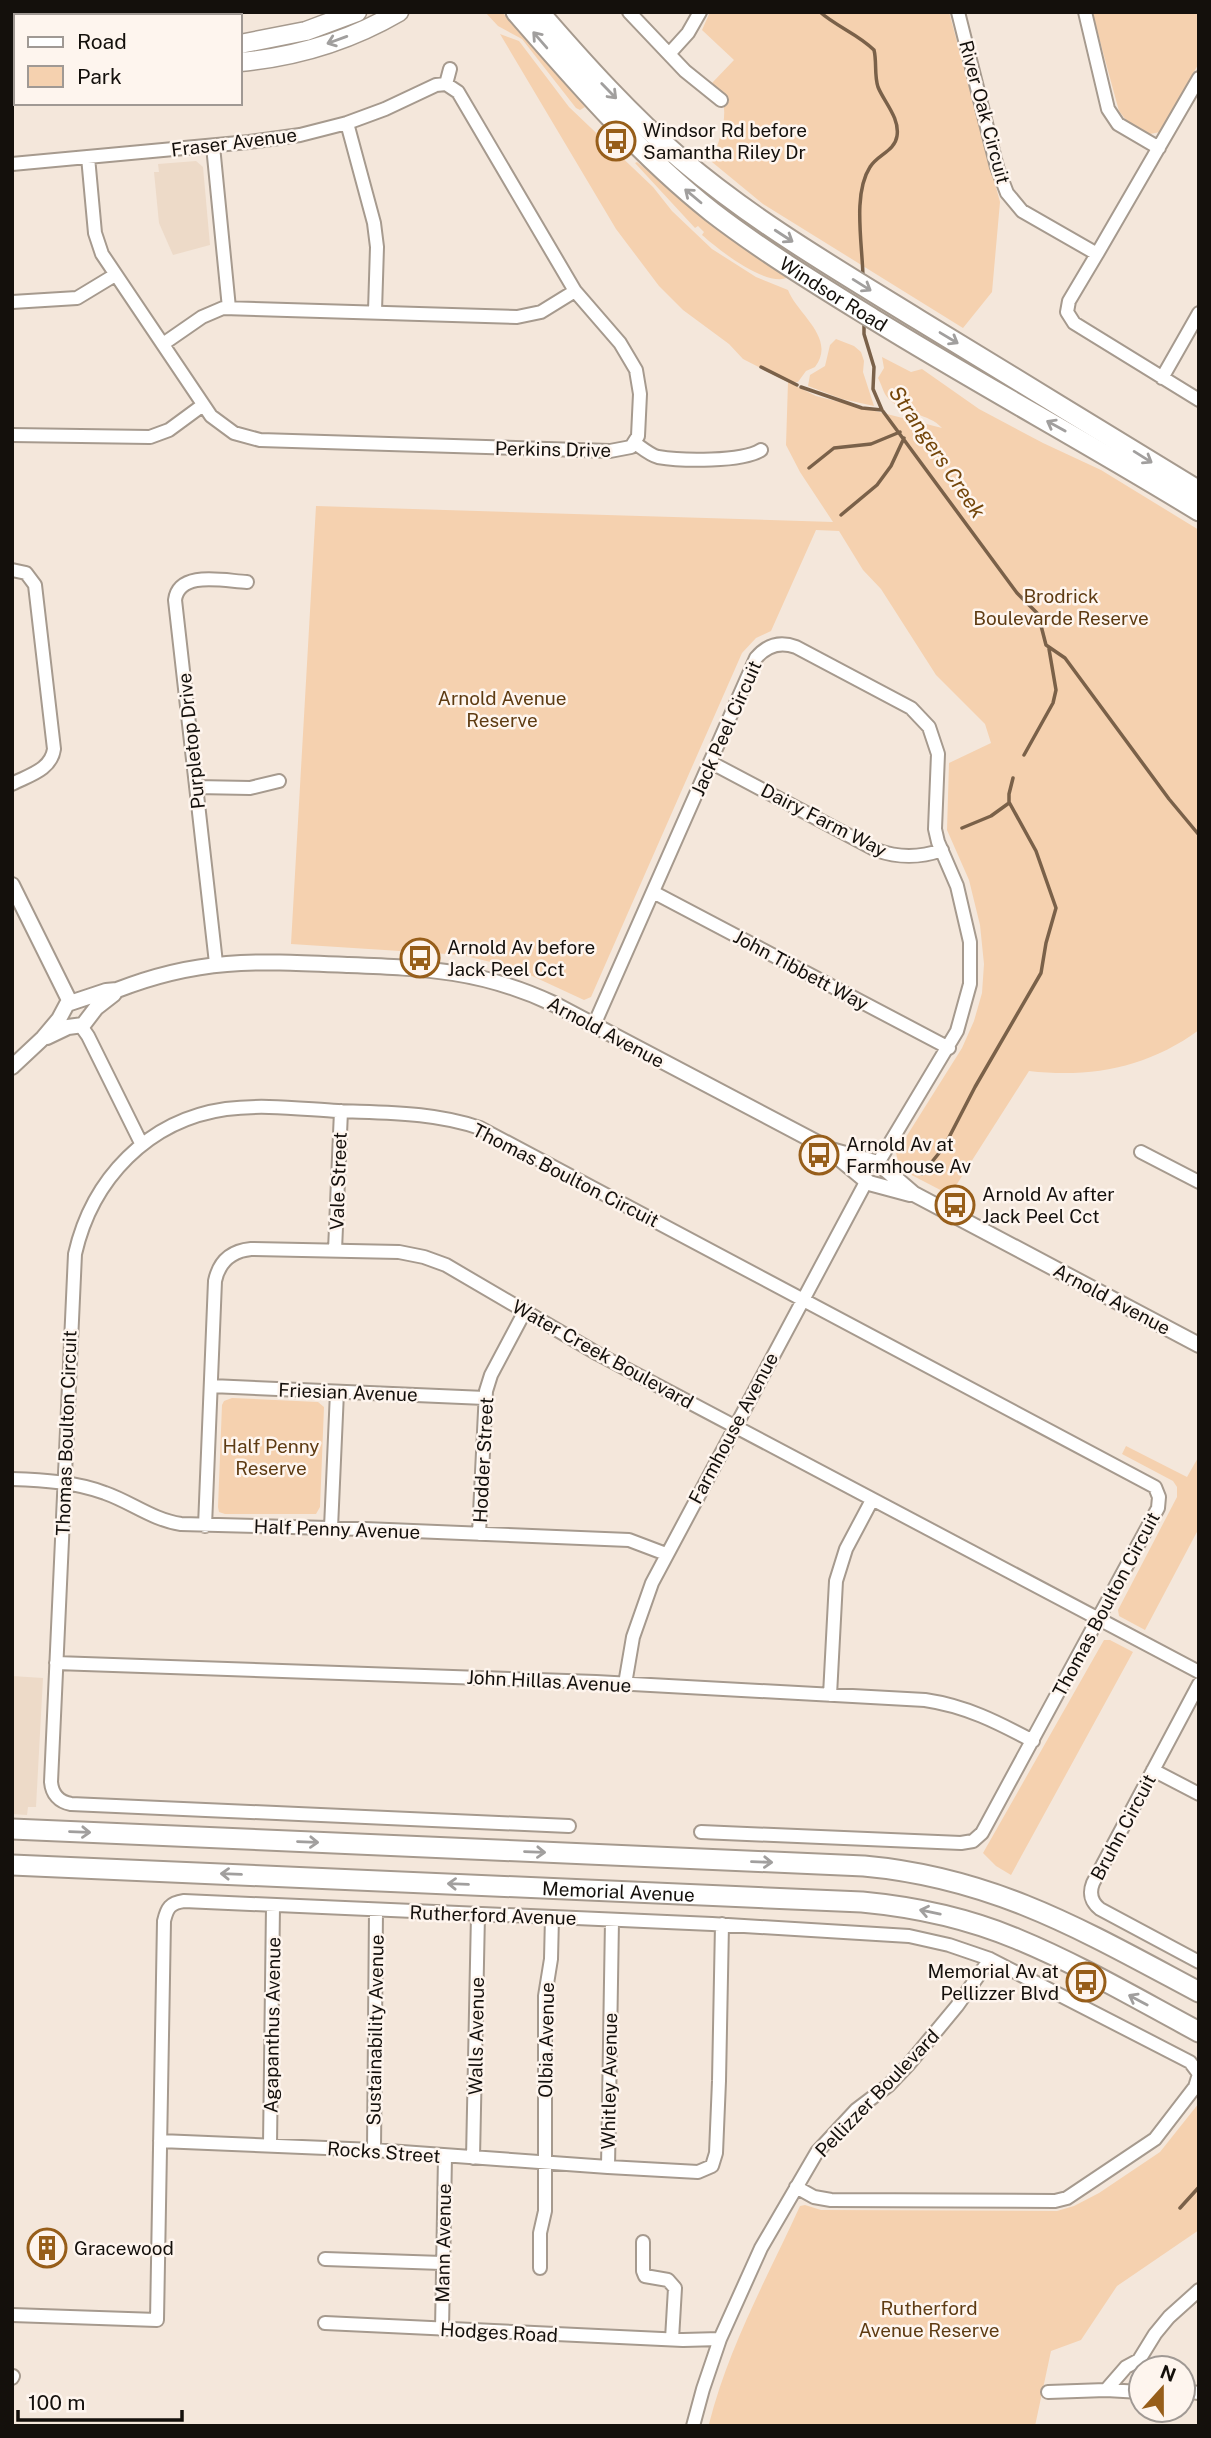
<svg xmlns="http://www.w3.org/2000/svg" width="1211" height="2438" font-family="'Public Sans',sans-serif">
	<style>
		.built { fill: #eddac8 }
		.green { fill: #f5d1af }
		.lines { fill: none; stroke-linecap: round; stroke-linejoin: round }
		.stream { stroke: #7a6149; stroke-width: 3.5 }
		.minor-casing { stroke: #a69a8e; stroke-width: 16 }
		.tertiary-casing { stroke: #a69a8e; stroke-width: 18 }
		.secondary-casing { stroke: #a69a8e; stroke-width: 21 }
		.primary-casing { stroke: #a69a8e; stroke-width: 23 }
		.minor { stroke: #fff; stroke-width: 12 }
		.tertiary { stroke: #fff; stroke-width: 14 }
		.secondary { stroke: #fff; stroke-width: 18 }
		.primary { stroke: #fff; stroke-width: 19 }
		.oneway { stroke: #a19f9e }
		.labels { text-anchor: middle; stroke-width: 5; stroke-linejoin: round; paint-order: stroke }
		.street-label { font-size: 19px; fill: #14100c; stroke: #fef5ee }
		.poi-label { font-size: 19px; fill: #14100c; stroke: #fef5ee; text-anchor: start }
		.park-label { font-size: 19px; fill: #5e3b12; stroke: #fef5ee }
		.water-label { font-size: 21px; font-style: italic; fill: #734509; stroke: #fef5ee }
	</style>
	<rect width="100%" height="100%" fill="#f4e7db"/>
	<path class="built" d="M196,161L203,167L210,245L173,255L159,223L154,172H159L158,164Z
		M12,1676L43,1678L36,1807H28L27,1815L12,1814Z"/>
	<path class="green" d="M485,12H502L585,107L580,110L576,108L522,39L498,26Z
		M710,12H949L1000,202L992,292L963,328L763,204L712,162C720,136 735,105 712,83L734,60L702,30Z
		M1092,12H1199V63L1160,132L1150,134L1126,120L1119,111Z
		M500,34L519,41L569,107L653,187L672,211L712,249L756,277L788,290C797,314 837,338 815,367L806,371L798,382L790,383L816,396L942,428C929,413 903,415 888,398C883,393 882,385 878,378L884,368L882,357L911,372L922,369L979,409L1043,443L1101,470L1199,530V1030C1147,1068 1091,1078 1029,1071L950,1195L900,1169L896,1153L962,1048L974,1021L982,993L984,964L980,925L969,880L947,830L949,763L991,743L985,724L936,675L881,589L863,570L839,531L816,530L771,631L756,638L742,653L591,997L584,1000L515,968L462,955L291,944L316,506L833,522L800,472L786,445L788,382L743,359L729,344L683,310L659,286L616,229Z
		M637,162L740,246L787,278C764,286 719,250 702,235L704,232L698,226L695,228L635,163Z
		M836,339L854,346L861,352L864,361L863,372L874,406L842,399L808,386L810,375L825,366L830,345Z
		M232,1398L318,1402L324,1407L320,1507L316,1514H225L219,1512L218,1507L222,1405L224,1401Z
		M1126,1446L1187,1477L1199,1456V1528L1145,1630L1119,1616L1118,1610L1177,1497V1487L1173,1481L1122,1454Z
		M1104,1640H1110L1133,1652L1011,1875L996,1866L983,1853Z
		M1199,2103V2230L1117,2286L1081,2340L1051,2351L1035,2426L709,2424C729,2346 767,2278 800,2206L805,2205L821,2210L1057,2211L1074,2206L1099,2193L1160,2152Z"/>
	<g class="lines">
		<path class="stream" d="M820,12C837,27 858,34 874,50C877,62 874,75 878,87C884,102 900,118 897,136C895,151 877,155 870,167C852,195 863,247 863,279
			M864,321V334L874,367L873,389L882,410L1017,593L1038,614L1046,645L1065,658L1169,799L1199,835
			M761,367L797,385
			M801,387L862,408L882,410
			M809,468L834,448L871,444L900,432
			M841,515L877,485L891,466L904,438
			M1024,755L1053,703L1056,690L1049,649
			M962,828L991,816L1009,803
			M922,1174L944,1147L975,1087L1041,973L1046,943L1056,908L1036,851L1009,802V794L1013,778
			M1180,2208L1199,2187"/>
		<defs>
			<path id="minor" d="M629,12L685,71L721,100
				M958,12L997,167L1007,193L1022,211L1097,254L1199,78
				M1085,12L1108,109L1118,124L1159,148
				M669,54L688,33L700,12
				M446,84L450,69
				M347,123L374,223L377,247L375,311
				M213,146L229,308
				M12,164L249,142L300,135L347,123L385,109L436,85L446,84L458,92L575,291L620,343L636,370L640,394L638,436L631,447L610,451L260,440L234,433L211,416L102,254L95,233L88,157
				M1097,254L1069,301L1067,312L1074,323L1199,400
				M12,302L77,298L115,275
				M163,344L202,317L223,308L517,317L541,312L575,291
				M1162,378L1199,313
				M12,435L150,437L169,430L203,405
				M635,443C642,448 650,455 658,457C682,461 742,462 761,450
				M12,570L26,573L35,585L54,749C51,770 29,775 12,784
				M710,762L876,850C899,858 919,858 942,850
				M196,787L250,788L279,781
				M653,892L949,1048
				M216,963L175,600C179,570 224,581 247,582
				M594,1025L756,658C767,645 780,641 796,647L911,708L929,727L938,754L935,829L938,842L957,886L970,942V984L957,1031L878,1163
				M81,1026L88,1036L142,1145
				M1141,1152L1199,1182
				M335,1250L341,1111
				M211,1386L485,1398
				M12,1479C43,1480 76,1482 105,1493C131,1502 153,1520 181,1524L365,1529L629,1540L666,1554
				M205,1526L215,1281C219,1262 231,1251 251,1249L399,1252L424,1257L446,1265L598,1354L1199,1672
				M331,1528L337,1392
				M479,1534L486,1391L491,1375L525,1311
				M56,1663L596,1682L925,1700C966,1706 997,1722 1033,1741
				M625,1684L633,1637L652,1583L866,1182
				M1199,1684L1093,1883C1089,1893 1091,1902 1100,1909L1199,1962
				M830,1695L836,1581L846,1549L872,1500
				M1153,1770L1199,1794
				M569,1826L71,1804C59,1802 52,1794 51,1782L75,1254C92,1179 148,1120 226,1109C263,1104 301,1109 338,1111C386,1113 434,1112 480,1128L1155,1487L1159,1497L1158,1508L982,1833L973,1841L961,1843L701,1832
				M612,1920L608,2167L698,2172L712,2166L716,2153L719,2081L722,1924
				M160,2141L374,2150L608,2167
				M270,2145L273,1906
				M374,2150L376,1910
				M473,2158L478,1914
				M796,2187L814,2197L831,2200L1055,2201L1067,2198L1155,2139L1195,2087L1199,2074
				M643,2242V2271L645,2276L668,2280L675,2288L672,2339
				M325,2259L442,2263
				M540,2268V2233L545,2211V1996L551,1959L552,1917
				M12,2315L157,2320L164,1921C167,1908 170,1903 184,1901L712,1924L909,1936L949,1945L990,1959L1190,2062L1199,2074
				M325,2323L683,2340L720,2339
				M442,2330L445,2156
				M12,2378L13,2376
				M1106,2390L1126,2367L1139,2360L1155,2334L1169,2317L1199,2290
				M1183,2391L1199,2393
				M1048,2392L1106,2390L1141,2392
				M693,2426L703,2389L720,2339L761,2248L817,2152L856,2110L889,2085L909,2064L957,2006L990,1959"/>
			<path id="tertiary" d="M12,885L70,1002
				M47,1037L68,1027L83,1025L96,1008L114,994
				M12,1067L43,1038L59,1019L67,1004L106,991L117,990C201,957 259,961 347,965C425,968 482,970 554,1004L831,1150L878,1163L914,1194L1199,1345
				M834,1154L869,1183L910,1194"/>
			<path id="secondary" d="M240,44L306,31L357,12
				M240,62C295,57 351,40 399,12
				M12,65H16
				M12,84L16,83"/>
			<g id="primary">
				<path id="s1" d="M516,12C578,83 639,154 712,212C764,252 820,286 875,320C982,386 1092,445 1199,511"/>
				<path d="M539,12C584,64 630,115 682,160C755,222 838,270 919,320C1012,377 1106,434 1199,491"/>
				<path d="M12,1829L864,1866C996,1878 1086,1932 1199,1992"/>
				<path id="s2" d="M12,1865L862,1902C915,1907 967,1918 1017,1939C1080,1965 1139,2000 1199,2032"/>
			</g>
		</defs>
		<use href="#minor" class="minor-casing"/>
		<use href="#tertiary" class="tertiary-casing"/>
		<use href="#secondary" class="secondary-casing"/>
		<use href="#primary" class="primary-casing"/>
		<use href="#minor" class="minor"/>
		<use href="#tertiary" class="tertiary"/>
		<use href="#secondary" class="secondary"/>
		<use href="#primary" class="primary"/>
	</g>
	<defs><path id="oneway-shaft" d="M-6 0H5M1.5-3L5.5 0L1.5 3" fill="none" stroke-width="1.6" stroke-linecap="round" stroke-linejoin="round" transform="scale(1.75)"/></defs>
	<g class="oneway">
		<use href="#oneway-shaft" transform="translate(337 40) rotate(160)"/>
		<use href="#oneway-shaft" transform="translate(540 40) rotate(-131)"/>
		<use href="#oneway-shaft" transform="translate(609 91) rotate(46)"/>
		<use href="#oneway-shaft" transform="translate(693 196) rotate(-140)"/>
		<use href="#oneway-shaft" transform="translate(784 236) rotate(33)"/>
		<use href="#oneway-shaft" transform="translate(862 285) rotate(32)"/>
		<use href="#oneway-shaft" transform="translate(949 338) rotate(31)"/>
		<use href="#oneway-shaft" transform="translate(1056 426) rotate(-151)"/>
		<use href="#oneway-shaft" transform="translate(1143 457) rotate(32)"/>
		<use href="#oneway-shaft" transform="translate(80 1832) rotate(2)"/>
		<use href="#oneway-shaft" transform="translate(308 1842) rotate(2)"/>
		<use href="#oneway-shaft" transform="translate(535 1852) rotate(2)"/>
		<use href="#oneway-shaft" transform="translate(762 1862) rotate(2)"/>
		<use href="#oneway-shaft" transform="translate(231 1874) rotate(-178)"/>
		<use href="#oneway-shaft" transform="translate(458 1884) rotate(-178)"/>
		<use href="#oneway-shaft" transform="translate(930 1912) rotate(-168)"/>
		<use href="#oneway-shaft" transform="translate(1138 2000) rotate(-152)"/>
	</g>
	<defs>
		<symbol id="bus-ring" viewBox="-11 -11 22 22"><circle r="9.5" fill="#fef5ee" stroke="#975e1a" stroke-width="1.5"/><path d="M-5-6H5V4H4V6H2V4H-2V6H-4V4H-5ZM-3.5-4V0h7V-4ZM-3.5 1.2v1.5H-2V1.2ZM2 1.2v1.5H3.5V1.2Z" fill="#975e1a"/></symbol>
		<symbol id="building-ring" viewBox="-11 -11 22 22"><circle r="9.5" fill="#fef5ee" stroke="#975e1a" stroke-width="1.5"/><path d="M-4-6H4V6H1V3H-1V6H-4ZM-2.5-4.3h1.7v1.8h-1.7ZM.8-4.3h1.7v1.8H.8ZM-2.5-1h1.7V.8h-1.7ZM.8-1h1.7V.8H.8Z" fill="#975e1a"/></symbol>
	</defs>
	<g fill-rule="evenodd">
		<use href="#bus-ring" x="594" y="119" width="44" height="44"/>
		<use href="#bus-ring" x="398" y="936" width="44" height="44"/>
		<use href="#bus-ring" x="797" y="1133" width="44" height="44"/>
		<use href="#bus-ring" x="933" y="1183" width="44" height="44"/>
		<use href="#bus-ring" x="1064" y="1960" width="44" height="44"/>
		<use href="#building-ring" x="25" y="2226" width="44" height="44"/>
	</g>
	<g class="labels">
		<g class="street-label">
			<text transform="translate(985 112) rotate(75)" y="7">River Oak Circuit</text>
			<text transform="translate(234 142) rotate(-7)" y="7">Fraser Avenue</text>
			<text dy="7" stroke="none"><textPath href="#s1" startOffset="427">Windsor Road</textPath></text>
			<text transform="translate(553 449) rotate(1)" y="7">Perkins Drive</text>
			<text transform="translate(726 728) rotate(-66)" y="7">Jack Peel Circuit</text>
			<text transform="translate(191 741) rotate(-96)" y="7">Purpletop Drive</text>
			<text transform="translate(824 820) rotate(27)" y="7">Dairy Farm Way</text>
			<text transform="translate(801 970) rotate(28)" y="7">John Tibbett Way</text>
			<text transform="translate(606 1032) rotate(28)" y="7">Arnold Avenue</text>
			<text transform="translate(566 1175) rotate(27)" y="7">Thomas Boulton Circuit</text>
			<text transform="translate(338 1181) rotate(-88)" y="7">Vale Street</text>
			<text transform="translate(1112 1299) rotate(28)" y="7">Arnold Avenue</text>
			<text transform="translate(603 1354) rotate(29)" y="7">Water Creek Boulevard</text>
			<text transform="translate(348 1392) rotate(2)" y="7">Friesian Avenue</text>
			<text transform="translate(733 1428) rotate(-62)" y="7">Farmhouse Avenue</text>
			<text transform="translate(66 1433) rotate(-88)" y="7">Thomas Boulton Circuit</text>
			<text transform="translate(483 1460) rotate(-87)" y="7">Hodder Street</text>
			<text transform="translate(337 1529) rotate(2)" y="7">Half Penny Avenue</text>
			<text transform="translate(1106 1604) rotate(-62)" y="7">Thomas Boulton Circuit</text>
			<text transform="translate(549 1681) rotate(3)" y="7">John Hillas Avenue</text>
			<text transform="translate(1123 1827) rotate(-62)" y="7">Bruhn Circuit</text>
			<text dy="7" stroke="none"><textPath href="#s2" startOffset="607">Memorial Avenue</textPath></text>
			<text transform="translate(493 1915) rotate(2)" y="7">Rutherford Avenue</text>
			<text transform="translate(272 2025) rotate(-89)" y="7">Agapanthus Avenue</text>
			<text transform="translate(375 2030) rotate(-89)" y="7">Sustainability Avenue</text>
			<text transform="translate(476 2036) rotate(-89)" y="7">Walls Avenue</text>
			<text transform="translate(546 2040) rotate(-89)" y="7">Olbia Avenue</text>
			<text transform="translate(609 2081) rotate(-89)" y="7">Whitley Avenue</text>
			<text transform="translate(877 2093) rotate(-46)" y="7">Pellizzer Boulevard</text>
			<text transform="translate(384 2152) rotate(4)" y="7">Rocks Street</text>
			<text transform="translate(443 2243) rotate(-89)" y="7">Mann Avenue</text>
			<text transform="translate(499 2332) rotate(3)" y="7">Hodges Road</text>
		</g>
		<g class="poi-label">
			<text x="643" y="137">Windsor Rd before<tspan x="643" dy="22">Samantha Riley Dr</tspan></text>
			<text x="447" y="954">Arnold Av before<tspan x="447" dy="22">Jack Peel Cct</tspan></text>
			<text x="846" y="1151">Arnold Av at<tspan x="846" dy="22">Farmhouse Av</tspan></text>
			<text x="982" y="1201">Arnold Av after<tspan x="982" dy="22">Jack Peel Cct</tspan></text>
			<text x="1059" y="1978" text-anchor="end">Memorial Av at<tspan x="1059" dy="22">Pellizzer Blvd</tspan></text>
			<text x="74" y="2255">Gracewood</text>
		</g>
		<g class="park-label">
			<text x="1061" y="603">Brodrick<tspan x="1061" dy="22">Boulevarde Reserve</tspan></text>
			<text x="502" y="705">Arnold Avenue<tspan x="502" dy="22">Reserve</tspan></text>
			<text x="271" y="1453">Half Penny<tspan x="271" dy="22">Reserve</tspan></text>
			<text x="929" y="2315">Rutherford<tspan x="929" dy="22">Avenue Reserve</tspan></text>
		</g>
		<g class="water-label">
			<text transform="translate(937 452) rotate(56)" y="7">Strangers Creek</text>
		</g>
	</g>
	<rect width="1211" height="2438" fill="none" stroke="#14100c" stroke-width="28"/>
	<rect x="14" y="14" width="228" height="91" fill="#fef5ee" stroke="#a09994" stroke-width="2"/>
	<rect x="28" y="37" width="35" height="10" fill="#ffffff" stroke="#a09994" stroke-width="2"/>
	<text x="77" y="49" font-size="21" fill="#14100c">Road</text>
	<rect x="28" y="66" width="35" height="21" fill="#f5d1af" stroke="#a09994" stroke-width="2"/>
	<text x="77" y="84" font-size="21" fill="#14100c">Park</text>
	<g transform="translate(1162 2389) rotate(21)"><circle r="33" fill="#fef5ee" stroke="#a09994" stroke-width="2"/>
	<path d="M0-5L12 26L0 18L-12 26Z" fill="#975e1a"/>
	<text y="-10" font-size="19" font-weight="bold" text-anchor="middle" fill="#14100c">N</text>
	</g>
	<path d="M18 2410v10h164v-10" fill="none" stroke="#14100c" stroke-width="3.5"/>
	<text x="28" y="2410" font-size="21" fill="#14100c" stroke="#fef5ee" stroke-width="5" paint-order="stroke">100 m</text>
</svg>
